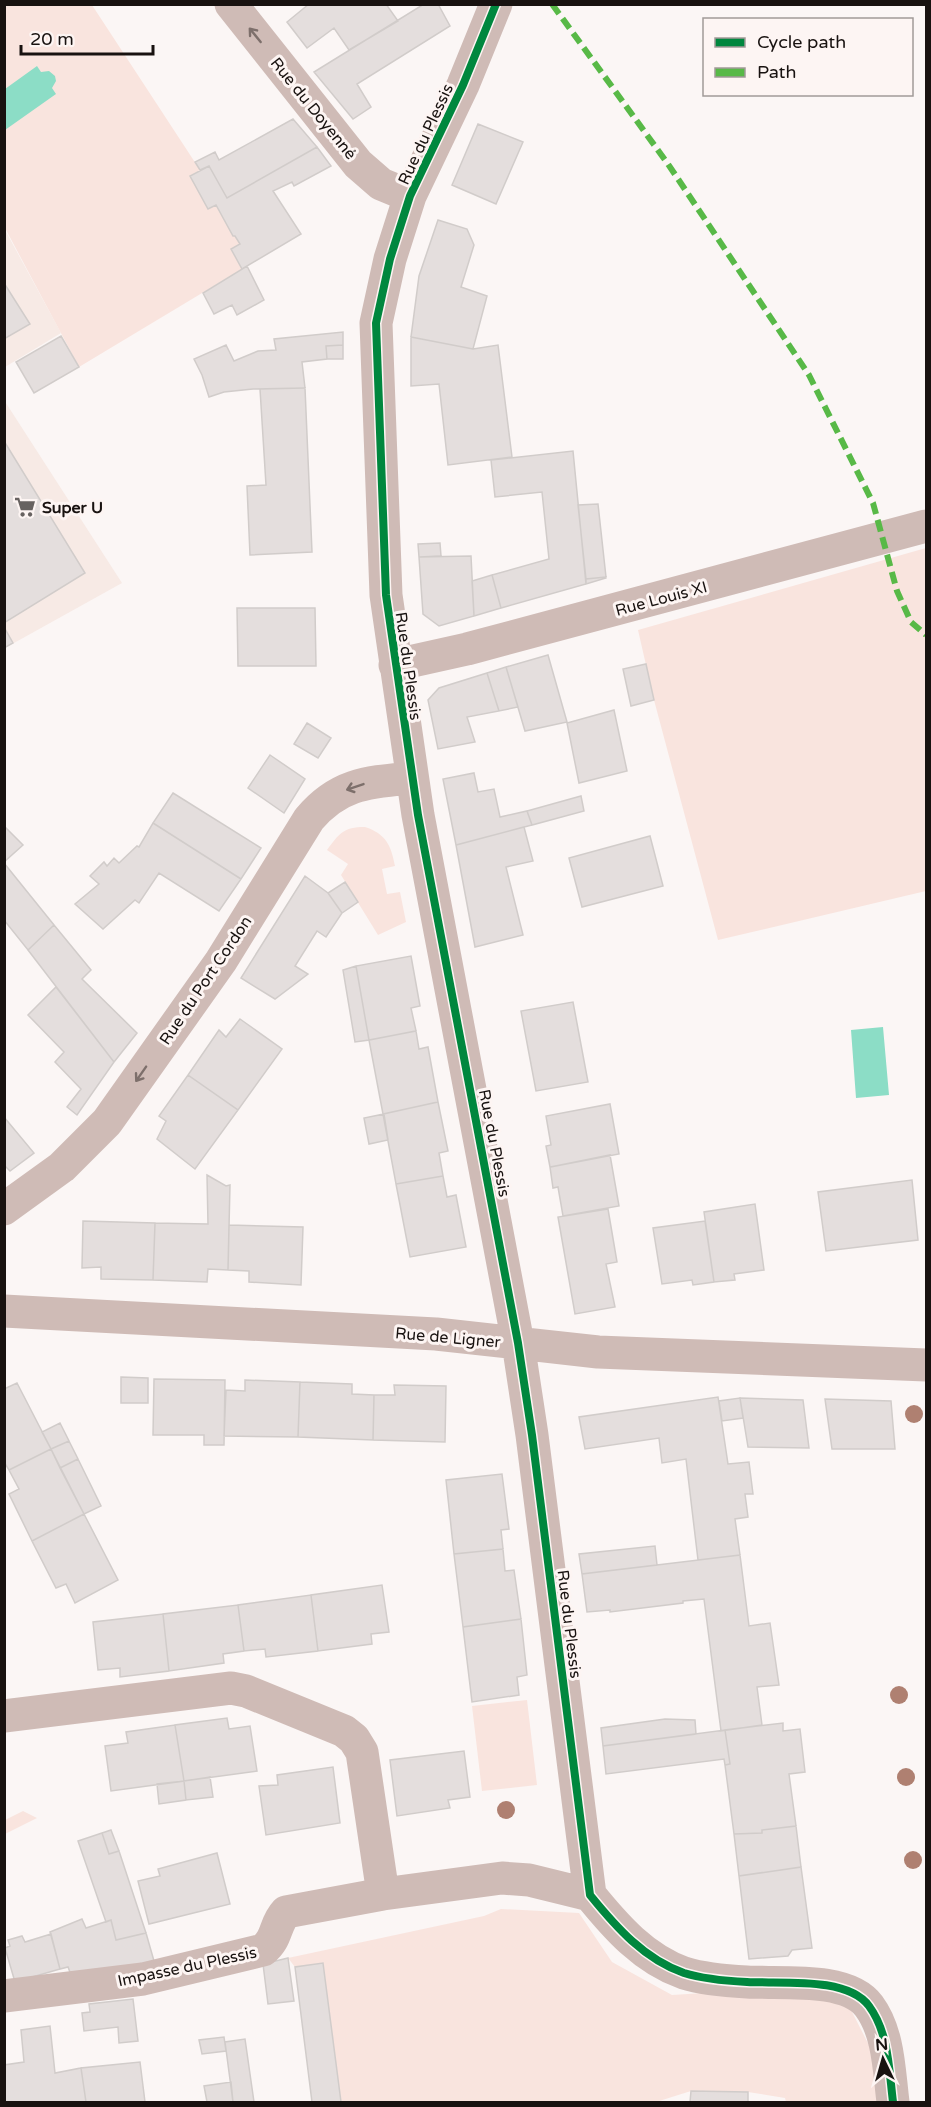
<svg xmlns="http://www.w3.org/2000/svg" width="931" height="2107" font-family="'Varela Round',sans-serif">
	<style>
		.built { fill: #f7eae5 }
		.green { fill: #f9e4de }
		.water { fill: #8cddc6 }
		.building { fill: #e4dedd; stroke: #d1ccca; stroke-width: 1.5 }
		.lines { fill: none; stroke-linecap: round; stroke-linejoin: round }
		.street { stroke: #cfbbb6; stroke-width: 33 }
		.quiet { stroke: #58b947; stroke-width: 6; stroke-dasharray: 12 6; stroke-linecap: butt }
		.cycleway-casing { stroke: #fdf5f3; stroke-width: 11 }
		.cycleway { stroke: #00873e; stroke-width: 8 }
		.tree { fill: #af8071 }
		.oneway { stroke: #7d6f6b }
		.labels { text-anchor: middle; stroke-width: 6; stroke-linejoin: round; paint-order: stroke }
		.street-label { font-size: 16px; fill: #181210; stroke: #fdf5f3 }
		.poi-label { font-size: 16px; font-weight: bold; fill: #181210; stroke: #fdf5f3; text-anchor: start }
	</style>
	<rect width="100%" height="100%" fill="#fbf6f5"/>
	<path class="built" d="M4,228L61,333L5,367H4Z
		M4,400L122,583L5,648H4Z"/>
	<path class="green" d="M4,5H92L200,170L190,176L208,209L216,205L240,244L231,250L242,269L79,367L5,228Z
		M926,548V891L718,940L654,700L638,630Z
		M365,827C386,834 391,845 395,866L382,869L387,894L400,892L406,922L378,935L341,875L348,864L327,850C339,834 343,827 365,827Z
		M527,1700L537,1785L482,1791L472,1706Z
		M23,1811L37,1818L5,1834V1820Z
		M501,1909L579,1913L612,1962L672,1995L814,1986L851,2010L874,2055L879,2102H786L785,2098L748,2092L691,2091L656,2102H341L323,1964L295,1967L288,1958L484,1916Z"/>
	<path class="water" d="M37,66L41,72L49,71L55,76L56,81L52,88L56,94L5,130V89Z
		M883,1027L889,1095L856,1098L851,1030Z"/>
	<path class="building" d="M309,4H386L398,21L349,50L334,28L307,48L287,22Z
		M424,4H438L450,26L357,84L371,107L353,119L314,72Z
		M293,119L317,147L227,198L209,166L200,170L195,162L215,152L219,160Z
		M478,124L523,142L496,204L452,185Z
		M317,147L331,166L294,186L292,182L273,191L301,234L242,269L231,249L240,244L235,236H233L216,205L208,209L190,176L209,166L227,198Z
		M438,220L467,229L474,245L461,287L487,296L473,349L411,337L419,276Z
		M247,266L264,300L237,315L232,305L214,314L203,293Z
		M4,283L30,324L4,339Z
		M343,332V345L326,346L327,359L302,362L305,388L253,389L224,392L209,397L202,375L194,359L226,345L234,361L258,351L276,350L274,339Z
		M61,336L79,367L34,393L16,362Z
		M411,337L473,349L498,345L512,457L448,465L439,384L411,386Z
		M343,345V359H327L326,346Z
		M305,388L312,552L250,555L247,486L266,485L260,389Z
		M4,441L85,573L4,623Z
		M573,451L586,584L501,608L492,575L549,559L542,492L495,497L491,460Z
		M598,504L606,577L586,579L578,505Z
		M440,543L441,556L419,557L418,544Z
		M471,556L474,616L439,626L423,614L419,557Z
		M492,575L501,608L474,616L472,581Z
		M606,577V578L586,584V579Z
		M237,608H315L316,666H238Z
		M4,627L13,643L4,648Z
		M548,655L567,722L525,731L506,667Z
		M646,664L654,700L631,706L623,669Z
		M506,667L518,707L499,711L487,673Z
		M487,673L499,711L467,717L475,742L438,749L428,700L439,688Z
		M614,710L627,771L579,783L567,723Z
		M307,723L331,738L318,758L294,744Z
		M270,755L305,779L284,813L248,788Z
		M474,773L478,792L494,789L500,817L527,811L532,825L456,845L443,779Z
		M173,793L261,848L241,879L153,823Z
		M581,796L584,811L532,825L527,811Z
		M153,823L241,879L219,911L159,873L139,903L135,900L103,929L75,904L99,884L90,876L104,862L107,866L114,858L119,863L137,846L139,847Z
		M4,826L23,845L4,862Z
		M524,827L533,861L506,867L523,935L475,947L456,845Z
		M650,836L663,886L582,907L569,858Z
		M4,863L54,925L28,950L4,920Z
		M305,876L328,893L342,913L326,937L317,931L295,966L308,974L275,999L241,978Z
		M345,882L358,902L342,913L328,893Z
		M54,925L91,970L82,979L137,1033L114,1062L28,950Z
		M411,956L420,1006L411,1008L416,1031L369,1040L356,966Z
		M356,966L369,1040L355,1042L343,970Z
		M56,987L114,1062L77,1115L67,1107L81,1089L55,1062L64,1052L28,1015Z
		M573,1002L588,1082L536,1091L521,1011Z
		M240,1019L282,1049L238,1110L188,1075L219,1030L226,1037Z
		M416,1031L419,1049L428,1047L438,1102L383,1114L369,1040Z
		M188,1075L238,1110L195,1169L157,1139L166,1121L159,1116Z
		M438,1102L448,1151L439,1153L443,1176L396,1184L383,1114Z
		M610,1104L619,1154L550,1167L546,1146L551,1145L546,1116Z
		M384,1114L388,1140L369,1144L364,1118Z
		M4,1117L34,1153L10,1171L4,1165Z
		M610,1155L619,1206L563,1216L558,1187L553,1188L550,1167Z
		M207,1175L226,1186L230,1185L228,1270L208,1269L207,1282L153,1280L155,1223L208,1224Z
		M443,1176L447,1197L456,1195L466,1247L410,1257L396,1184Z
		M912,1180L918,1240L826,1251L818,1192Z
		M755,1204L764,1270L734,1274L735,1280L714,1282L704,1212Z
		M608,1209L617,1262L606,1264L615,1307L575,1314L558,1217Z
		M83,1221L155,1223L153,1280L101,1279V1267L82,1268Z
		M705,1221L714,1282L693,1285L692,1280L662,1284L653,1228Z
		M229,1225L303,1227L301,1285L249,1282V1271L228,1270Z
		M121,1377L148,1378V1403H121Z
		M154,1379L225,1380L224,1445H204V1435H153Z
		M245,1380L300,1382L298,1437L224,1436L226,1390L245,1391Z
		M300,1382L352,1384V1394L374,1395L373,1440L298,1437Z
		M17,1383L51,1449L9,1470L4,1462V1389Z
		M394,1385L446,1386L445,1442L373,1440L374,1395H395Z
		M718,1397L728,1464L749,1462L753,1494H745L748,1517L735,1519L740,1555L698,1560L686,1459L662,1463L659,1438L585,1449L579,1417Z
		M740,1398L743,1418L722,1421L719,1401Z
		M740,1398L803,1400L809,1448L748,1447Z
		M825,1399L891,1401L895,1449H832Z
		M60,1423L69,1441L51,1449L42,1432Z
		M69,1441L78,1459L60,1468L51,1449Z
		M51,1449L84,1514L32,1541L9,1494L19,1489L9,1470Z
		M78,1459L101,1506L84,1514L60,1468Z
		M502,1474L509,1529L501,1530L503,1549L454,1554L446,1480Z
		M84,1514L118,1580L75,1603L66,1584L56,1588L32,1541Z
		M655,1546L657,1565L582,1574L579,1554Z
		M503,1549L505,1571L514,1570L521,1619L463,1627L454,1554Z
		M740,1555L749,1626L770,1623L779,1685L757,1687L762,1725L721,1731L704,1599L683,1601V1603L610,1612V1610L587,1612L582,1574Z
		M382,1585L389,1632L371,1634L372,1644L318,1651L311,1595Z
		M311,1595L318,1651L266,1657L265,1649L244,1651L238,1605Z
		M238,1605L244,1651L223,1654L224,1663L169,1671L163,1614Z
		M163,1614L169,1671L120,1677V1668L98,1670L93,1622Z
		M521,1619L527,1675L517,1677L519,1695L472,1702L463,1627Z
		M227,1718L229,1729L250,1726L257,1771L184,1781L175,1725Z
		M665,1719L695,1720L696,1734L603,1746L601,1728Z
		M783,1723V1731L800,1729L805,1772L789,1774L796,1826L762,1830V1833L734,1834L725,1765L730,1764L725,1730Z
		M175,1725L184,1781L111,1791L105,1746L128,1743L126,1732Z
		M725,1730L730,1764L725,1765L724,1759L606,1774L603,1746Z
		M464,1751L470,1797L448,1800L450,1808L397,1816L390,1760Z
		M333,1767L340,1823L266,1835L259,1786L278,1785L277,1775Z
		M210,1777L213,1797L186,1800L184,1781Z
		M184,1781L186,1800L159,1804L157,1784Z
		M796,1826L801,1867L739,1876L734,1834L762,1833V1830Z
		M111,1830L119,1851L109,1854L102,1833Z
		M102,1833L109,1854L119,1851L146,1933L116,1940L111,1920L106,1922L78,1841Z
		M217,1853L230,1904L149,1924L138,1881L160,1876L158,1869Z
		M801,1867L812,1948L792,1950L788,1956L749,1959L739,1876Z
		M82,1919L86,1928L111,1920L116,1940L146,1933L154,1961L73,1980L68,1967L60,1969L50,1932Z
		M51,1934L60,1969L15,1982L5,1948L10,1946L8,1940L22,1936L25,1942Z
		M288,1958L294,2001L268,2004L263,1964Z
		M323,1963L341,2102H312L295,1967Z
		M133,1999L138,2041L119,2043L118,2027L84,2031L82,2013L90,2012L89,2004Z
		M50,2026L55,2073L81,2068L86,2102H4V2065L24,2062L21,2030Z
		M224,2037L226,2051L202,2054L199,2040Z
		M245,2039L254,2102H233L225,2042Z
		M140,2062L145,2102H86L81,2068Z
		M231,2082L233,2102H207L204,2086Z
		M691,2091L748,2092V2102H690Z"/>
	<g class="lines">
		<path class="street" d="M231,4L358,164L381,184L410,196
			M496,4L463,85L410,196L390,259L376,323L386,595L418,815L518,1343L532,1435L590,1895C616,1927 644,1959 684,1973C703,1979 727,1981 747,1982C780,1984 847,1976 869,2006C889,2033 889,2071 893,2102
			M395,665L467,649L926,526
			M4,1209L62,1167L107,1122L221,961L309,819C339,783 369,782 412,778
			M4,1311L436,1334L598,1352L926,1365
			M4,1716L231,1688L246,1691L344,1731L354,1739L362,1752L383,1894L502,1878L529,1880L590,1895
			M4,1996L143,1979L263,1950C278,1938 274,1925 286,1912L383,1894"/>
		<path class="quiet" d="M552,4L668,164L809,375L873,503L897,591L911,622L926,635"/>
		<defs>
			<path id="cycleway" d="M496,4L463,85L410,196L390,259L376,323L386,595L418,815L518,1343L532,1435L590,1895C616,1927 644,1959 684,1973C703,1979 727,1981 747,1982C780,1984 847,1976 869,2006C889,2033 889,2071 893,2102"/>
		</defs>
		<use href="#cycleway" class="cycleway-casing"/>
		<use href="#cycleway" class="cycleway"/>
	</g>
	<g class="tree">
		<circle cx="914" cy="1414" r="9"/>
		<circle cx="899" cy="1695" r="9"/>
		<circle cx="906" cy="1777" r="9"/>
		<circle cx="506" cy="1810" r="9"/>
		<circle cx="913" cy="1860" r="9"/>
	</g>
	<defs><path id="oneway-shaft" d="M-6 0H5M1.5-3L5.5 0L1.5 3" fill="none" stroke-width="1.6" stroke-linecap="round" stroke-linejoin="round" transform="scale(1.5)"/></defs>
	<g class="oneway">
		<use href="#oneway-shaft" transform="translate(255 35) rotate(-129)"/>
		<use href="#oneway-shaft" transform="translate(355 787) rotate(161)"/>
		<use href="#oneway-shaft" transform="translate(141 1074) rotate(125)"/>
	</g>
	<defs>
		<symbol id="supermarket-bare" viewBox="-9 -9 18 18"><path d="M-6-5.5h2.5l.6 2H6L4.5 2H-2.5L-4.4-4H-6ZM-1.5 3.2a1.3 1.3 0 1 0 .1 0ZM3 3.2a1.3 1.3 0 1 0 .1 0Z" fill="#676260" stroke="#fdf5f3" stroke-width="2.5" paint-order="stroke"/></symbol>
	</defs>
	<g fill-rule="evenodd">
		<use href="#supermarket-bare" x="10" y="492" width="30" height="30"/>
	</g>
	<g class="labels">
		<g class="street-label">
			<text transform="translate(314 108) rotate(51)" y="6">Rue du Doyenné</text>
			<text transform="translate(425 134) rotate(-65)" y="6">Rue du Plessis</text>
			<text transform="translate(661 598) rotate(-15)" y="6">Rue Louis XI</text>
			<text transform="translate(409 666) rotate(82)" y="6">Rue du Plessis</text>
			<text transform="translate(205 980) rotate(-56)" y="6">Rue du Port Cordon</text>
			<text transform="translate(495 1143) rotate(79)" y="6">Rue du Plessis</text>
			<text transform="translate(448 1337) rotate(5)" y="6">Rue de Ligner</text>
			<text transform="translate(570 1624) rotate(83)" y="6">Rue du Plessis</text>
			<text transform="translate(187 1966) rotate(-12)" y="6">Impasse du Plessis</text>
		</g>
		<g class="poi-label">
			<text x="42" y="513">Super U</text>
		</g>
	</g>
	<rect width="931" height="2107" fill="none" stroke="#181210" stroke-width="12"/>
	<rect x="703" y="18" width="210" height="78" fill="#fdf5f3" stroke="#a19a98" stroke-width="1.5"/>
	<rect x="715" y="38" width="30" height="9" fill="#00873e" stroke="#a19a98" stroke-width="1.5"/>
	<text x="757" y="48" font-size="18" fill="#181210">Cycle path</text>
	<rect x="715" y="68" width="30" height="9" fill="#58b947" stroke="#a19a98" stroke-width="1.5"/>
	<text x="757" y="78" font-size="18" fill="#181210">Path</text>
	<g transform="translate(883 2059) rotate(355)" stroke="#fdf5f3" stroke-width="4.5" paint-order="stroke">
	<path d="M0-4.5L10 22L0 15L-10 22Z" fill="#181210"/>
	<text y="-9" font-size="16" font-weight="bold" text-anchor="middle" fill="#181210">N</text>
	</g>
	<path d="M21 45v9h132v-9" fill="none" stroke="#181210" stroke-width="3"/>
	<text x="30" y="45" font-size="18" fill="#181210" stroke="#fdf5f3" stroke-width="4.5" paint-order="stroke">20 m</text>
</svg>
